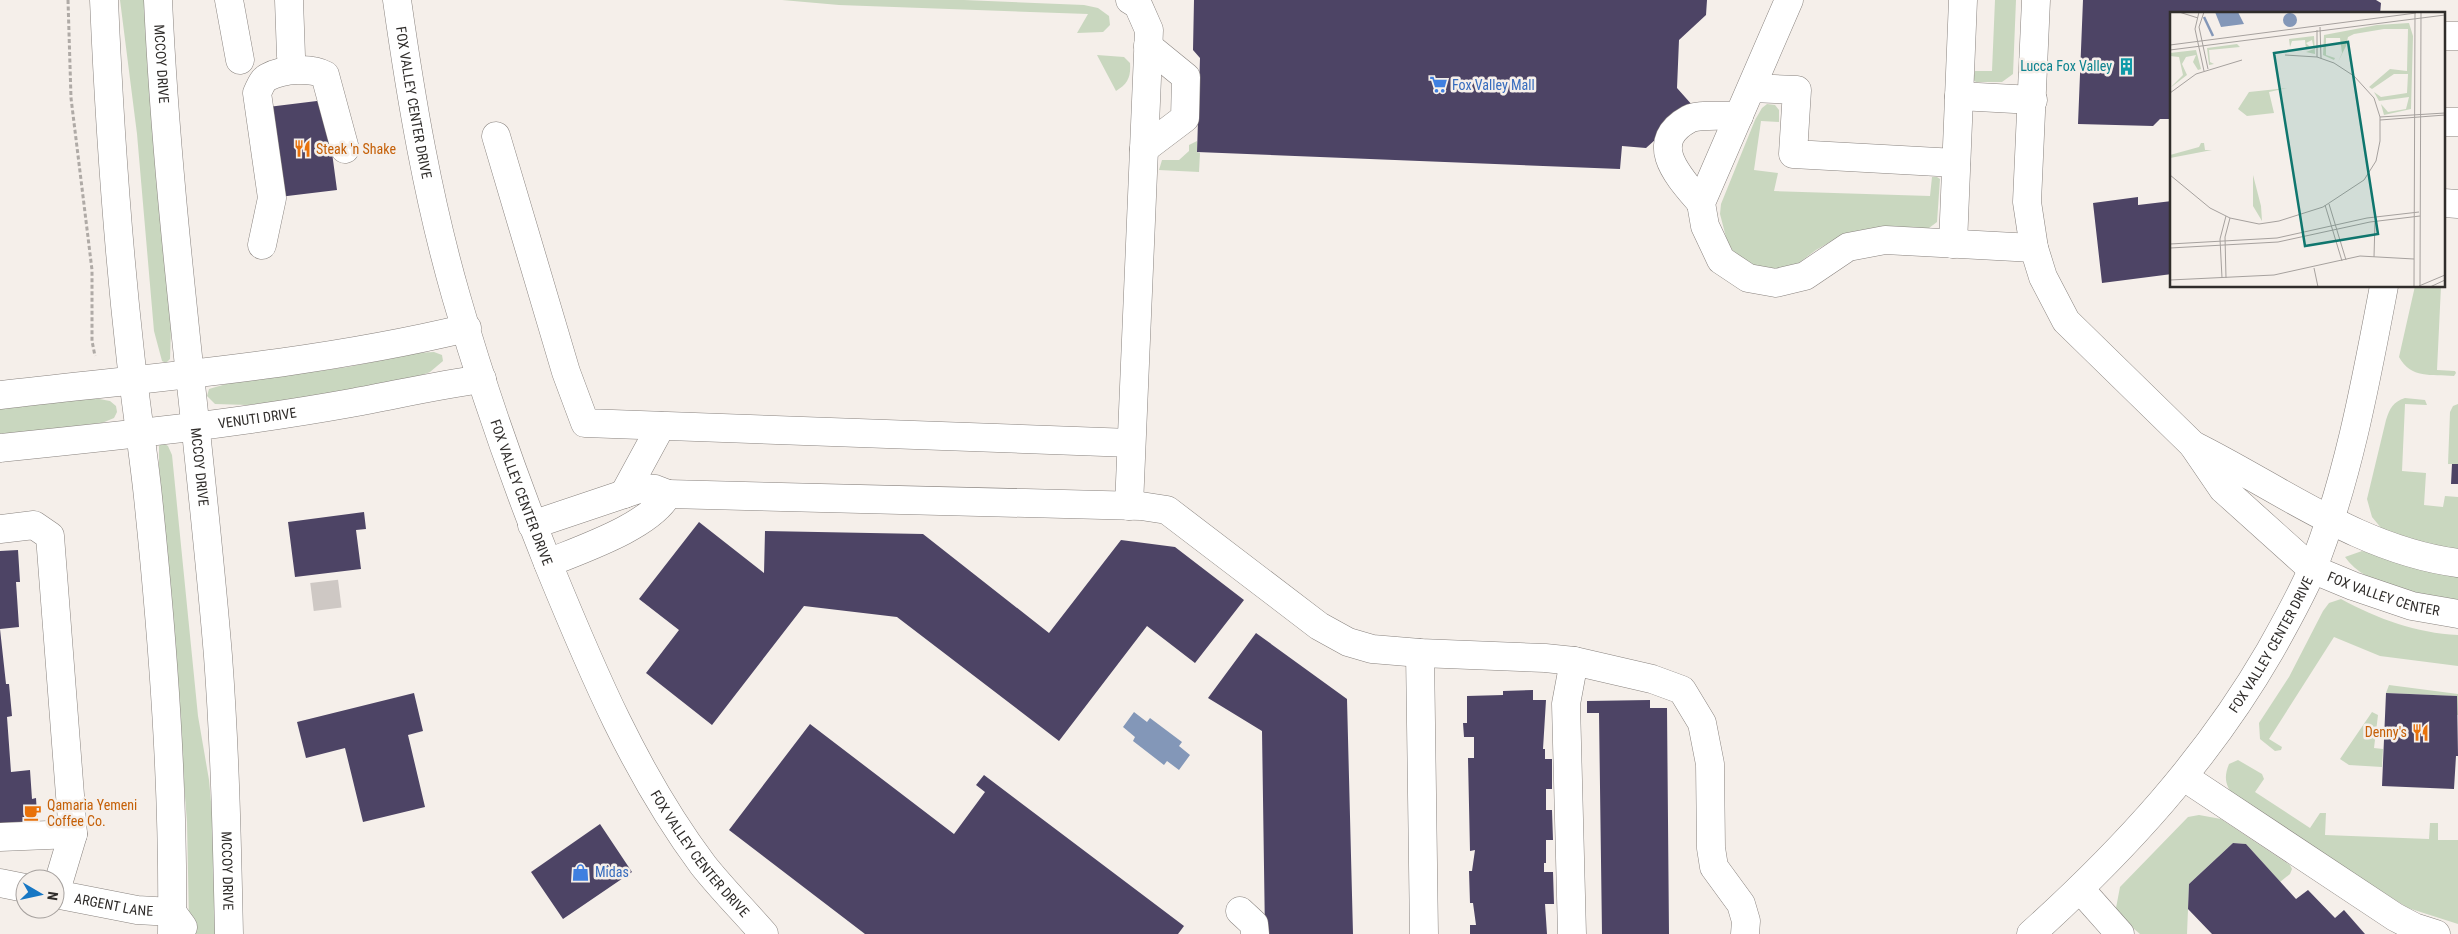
<svg xmlns="http://www.w3.org/2000/svg" width="2458" height="934" font-family="'Roboto Condensed',sans-serif">
	<style>
		.green { fill: #c9d7bf }
		.water { fill: #8397b8 }
		.building { fill: #4d4465 }
		.lines { fill: none; stroke-linecap: round; stroke-linejoin: round }
		.minor-tunnel { stroke: #cec8c4; stroke-width: 28; stroke-dasharray: 28 14; stroke-linecap: butt }
		.minor-casing { stroke: #89837f; stroke-width: 29 }
		.path { stroke: #afaaa6; stroke-width: 3; stroke-dasharray: 4 2.5; stroke-linecap: butt }
		.minor { stroke: #fff; stroke-width: 28 }
		.labels { text-anchor: middle; stroke-width: 5; stroke-linejoin: round; paint-order: stroke }
		.street-label { font-size: 14px; fill: #302d2b; stroke: #f5efea }
		.culture-label { font-size: 14px; fill: #0d838f; stroke: #f5efea; text-anchor: end }
		.shop-label { font-size: 14px; fill: #366cbe; stroke: #f5efea; text-anchor: start }
		.food-label { font-size: 14px; fill: #c56008; stroke: #f5efea; text-anchor: start }
		.inset-river { fill: none; stroke: #8397b8; stroke-width: 2.5 }
		.inset-road { fill: none; stroke: #a6a19e; stroke-width: 1 }
		.view { fill: #0f766e; fill-opacity: 0.15; stroke: #0f766e; stroke-width: 2.5 }
		.inset-edge { fill: none; stroke: #302d2b; stroke-width: 2.5 }
	</style>
	<rect width="100%" height="100%" fill="#f5efea"/>
	<path class="green" d="M120,0H146L155,145L171,329L170,359L166,363L162,361L154,331L137,134Z
		M782,0H964L1084,5L1098,8L1109,16L1110,25L1103,32L1077,33L1088,14L839,5Z
		M1995,0H2016L2013,74L2002,82H1976L1973,80L1975,71H1992Z
		M1097,55L1124,57L1130,63C1131,77 1128,84 1116,91Z
		M1767,104L1775,105L1779,110V122L1761,121L1754,170L1778,173L1774,191L1930,196L1932,177H1937L1940,179L1937,222L1925,231L1867,229L1844,234L1816,250L1796,265L1773,270L1757,268L1734,253L1727,241L1720,214L1721,204L1755,120L1762,108Z
		M1197,141V152L1200,153L1199,172L1159,170L1162,160H1179L1189,151V145Z
		M2415,286H2441L2437,370L2455,371L2456,373L2454,376C2431,374 2411,379 2399,357Z
		M434,352L442,355L443,361L430,372L417,377L314,397L248,405L215,404L207,396L209,389L233,382L348,367L417,353Z
		M94,398L110,401L116,406L117,412L114,418L102,423L0,435V409Z
		M2405,398L2425,400L2427,405L2405,404L2402,471L2426,473L2424,505L2443,507L2445,496L2458,497V550L2423,542L2382,529L2372,517L2367,499L2386,420C2390,408 2393,402 2405,398Z
		M2458,404V464H2448L2450,412L2453,406Z
		M163,443L168,446L172,455L198,716L209,780L214,834L218,934H196L189,922L187,822L159,468V446Z
		M2362,551L2458,576V601C2423,595 2366,588 2345,557Z
		M2341,599C2378,619 2416,633 2458,635V666L2380,656L2334,637L2269,739L2282,747L2281,750L2275,751L2260,739L2259,723L2289,677L2323,611L2329,603Z
		M2389,685L2458,694V715H2456V696L2386,693Z
		M2372,712L2378,715L2374,748L2383,749L2382,767L2349,765L2340,759Z
		M2238,760L2262,774L2264,779L2255,792L2310,828L2320,813H2326L2325,835L2429,839L2430,823H2438V840H2458V924L2408,908L2235,798C2226,786 2223,779 2229,764Z
		M2199,815L2221,819L2290,865L2292,869L2290,874L2280,882L2246,844L2233,843L2189,884L2187,934H2140L2121,918L2116,908L2120,887L2188,817Z"/>
	<path class="water" d="M1134,712L1147,722L1150,718L1182,742L1179,746L1190,755L1179,770L1167,761L1164,765L1133,741L1135,737L1123,727Z"/>
	<path class="building" d="M1194,0H1707L1706,15L1679,40L1677,88L1693,106L1646,148L1622,146L1620,169L1197,152L1200,58L1193,50Z
		M2083,0H2376L2381,3L2380,14H2172V119H2160L2153,126L2078,124Z
		M325,100L337,190L279,197L268,107Z
		M2138,197V205L2172,201V274L2102,283L2093,203Z
		M2452,464H2458V484H2451Z
		M364,512L366,529L356,530L361,569L295,577L288,522Z
		M699,522L764,573L765,531L923,534L1049,633L1121,540L1175,547L1244,600L1195,663L1147,626L1059,741L897,617L804,606L712,725L646,673L679,630L639,599Z
		M18,550L20,582H16L19,627L0,629V551Z
		M0,629L6,684H9L12,716L7,717L11,772L30,770L32,799L36,798L38,831L0,834Z
		M1256,633L1347,699L1353,934H1265L1262,731L1208,698Z
		M1533,690V700H1546L1543,749H1545V759H1552V789H1546V810H1552L1553,840H1546V863H1544V872H1553L1554,904H1545L1547,934H1470V925H1476L1473,903H1470L1469,871H1472L1475,850L1470,851L1468,758H1474V737H1464L1463,723H1467V696L1503,695V691Z
		M414,693L423,731L408,735L425,807L363,822L345,748L306,758L297,722Z
		M2386,693L2457,696L2458,756H2456L2454,789L2382,786Z
		M1650,700V708H1667L1669,934H1602L1599,713H1587V701Z
		M810,724L954,834L985,792L976,785L984,775L1184,926L1178,934H865L729,830Z
		M600,824L632,872L563,919L531,872Z
		M2233,843L2246,844L2296,899L2308,890L2335,918L2344,910L2365,934H2212L2188,909L2189,884Z"/>
	<g class="lines">
		<path class="minor-tunnel" d="M312,597L344,593"/>
		<defs>
			<g id="minor">
				<path d="M104,0C109,117 117,236 130,352C135,401 143,449 148,497C163,642 174,788 172,934"/>
				<path id="s1" d="M158,0C168,220 200,437 218,656C225,749 227,841 229,934"/>
				<path d="M229,0L240,60"/>
				<path d="M289,0L291,56"/>
				<path id="s2" d="M397,0C411,99 428,199 456,296C482,387 514,478 549,566C592,671 635,774 703,865C722,889 744,911 764,934"/>
				<path d="M1789,0L1701,203L1705,226L1721,260L1748,278L1776,283L1805,276L1848,247L1885,240L2034,248L2043,277L2066,321L2193,445"/>
				<path d="M2444,36H2458"/>
				<path d="M1752,88L1797,90L1793,154L1956,163"/>
				<path d="M1959,96L2033,100"/>
				<path d="M2444,122H2458"/>
				<path d="M496,136L566,372L585,423L1131,443"/>
				<path d="M1144,149L1185,118L1186,77L1148,46"/>
				<path d="M1701,203C1680,178 1645,143 1689,119C1698,114 1728,116 1739,116"/>
				<path d="M2444,203L2458,204"/>
				<path d="M1953,244L1963,0"/>
				<path d="M262,245L272,198L257,93C260,87 262,80 268,77C283,69 311,67 325,75L345,149"/>
				<path d="M2034,248L2027,202L2036,0"/>
				<path d="M0,395C156,377 314,365 467,328"/>
				<path id="s3" d="M0,448C117,436 235,424 351,403C395,395 438,385 482,379"/>
				<path d="M624,494L661,426"/>
				<path d="M668,494L1141,506L1167,510L1319,626L1348,642L1372,649L1420,653L1545,658L1574,661L1652,679L1682,690L1702,723L1710,764L1711,848L1714,867L1741,904L1746,921L1745,934"/>
				<path d="M1129,506L1149,30L1138,5L1130,0"/>
				<path d="M532,525L642,488L655,489L668,494C651,526 582,549 548,563"/>
				<path id="s4" d="M0,529L34,525L50,536L73,834L55,894L137,910L172,912L183,927"/>
				<path id="s5" d="M2458,563C2359,550 2280,488 2193,445L2223,489L2312,569L2353,586L2412,606L2458,614"/>
				<path d="M1420,653L1424,934"/>
				<path d="M2184,777L2395,917L2414,927L2436,934"/>
				<path d="M0,837L73,834"/>
				<path d="M0,883L25,888"/>
				<path d="M2080,889L2120,934"/>
				<path d="M1240,911L1254,924L1255,934"/>
				<path d="M1572,934L1566,704L1574,661"/>
				<path id="s6" d="M2031,934C2124,850 2207,760 2270,651C2285,624 2300,598 2312,570C2348,480 2366,381 2384,286"/>
			</g>
		</defs>
		<use href="#minor" class="minor-casing"/>
		<path class="path" d="M68,0L71,98L92,270V341L95,356"/>
		<use href="#minor" class="minor"/>
	</g>
	<defs>
		<symbol id="building-bare" viewBox="-9 -9 18 18"><path d="M-4-6H4V6H1V3H-1V6H-4ZM-2.5-4.3h1.7v1.8h-1.7ZM.8-4.3h1.7v1.8H.8ZM-2.5-1h1.7V.8h-1.7ZM.8-1h1.7V.8H.8Z" fill="#0f9aa8" stroke="#f5efea" stroke-width="2.5" paint-order="stroke"/></symbol>
		<symbol id="supermarket-bare" viewBox="-9 -9 18 18"><path d="M-6-5.5h2.5l.6 2H6L4.5 2H-2.5L-4.4-4H-6ZM-1.5 3.2a1.3 1.3 0 1 0 .1 0ZM3 3.2a1.3 1.3 0 1 0 .1 0Z" fill="#3f7fe0" stroke="#f5efea" stroke-width="2.5" paint-order="stroke"/></symbol>
		<symbol id="restaurant-bare" viewBox="-9 -9 18 18"><path d="M-5-6h1v4h1v-4h1v4h1v-4h1v5L-1.5 .5V6h-2V.5L-5-1ZM5-6V6H3V1.5H1.5Q1.5-4 5-6Z" fill="#e8710a" stroke="#f5efea" stroke-width="2.5" paint-order="stroke"/></symbol>
		<symbol id="cafe-bare" viewBox="-9 -9 18 18"><path d="M-5.5-4.5H6V0H3Q3 3.5 0 3.5H-2.5Q-5.5 3.5-5.5 0ZM3-3.2v2h1.7v-2ZM-6 4.5H4V6H-6Z" fill="#e8710a" stroke="#f5efea" stroke-width="2.5" paint-order="stroke"/></symbol>
		<symbol id="shop-bare" viewBox="-9 -9 18 18"><path d="M-5-2.5h2.3a2.7 3.5 0 0 1 5.4 0H5L5.5 6h-11ZM-1.5-2.5h3a1.5 2.3 0 0 0-3 0Z" fill="#3f7fe0" stroke="#f5efea" stroke-width="2.5" paint-order="stroke"/></symbol>
	</defs>
	<g fill-rule="evenodd">
		<use href="#building-bare" x="2114" y="54" width="25" height="25"/>
		<use href="#supermarket-bare" x="1426" y="72" width="25" height="25"/>
		<use href="#restaurant-bare" x="290" y="136" width="25" height="25"/>
		<use href="#restaurant-bare" x="2408" y="720" width="25" height="25"/>
		<use href="#cafe-bare" x="20" y="800" width="25" height="25"/>
		<use href="#shop-bare" x="568" y="860" width="25" height="25"/>
	</g>
	<g class="labels">
		<g class="street-label">
			<text dy="5" stroke="none"><textPath href="#s1" startOffset="64">MCCOY DRIVE</textPath></text>
			<text dy="5" stroke="none"><textPath href="#s2" startOffset="104">FOX VALLEY CENTER DRIVE</textPath></text>
			<text dy="5" stroke="none"><textPath href="#s3" startOffset="259">VENUTI DRIVE</textPath></text>
			<text dy="5" stroke="none"><textPath href="#s1" startOffset="469">MCCOY DRIVE</textPath></text>
			<text dy="5" stroke="none"><textPath href="#s2" startOffset="509">FOX VALLEY CENTER DRIVE</textPath></text>
			<text dy="5" stroke="none"><textPath href="#s5" startOffset="541">FOX VALLEY CENTER</textPath></text>
			<text dy="5" stroke="none"><textPath href="#s6" startOffset="378">FOX VALLEY CENTER DRIVE</textPath></text>
			<text dy="5" stroke="none"><textPath href="#s2" startOffset="914">FOX VALLEY CENTER DRIVE</textPath></text>
			<text dy="5" stroke="none"><textPath href="#s1" startOffset="874">MCCOY DRIVE</textPath></text>
			<text dy="5" stroke="none"><textPath href="#s4" startOffset="475">ARGENT LANE</textPath></text>
		</g>
		<g class="culture-label">
			<text x="2112" y="71">Lucca Fox Valley</text>
		</g>
		<g class="shop-label">
			<text x="1452" y="90">Fox Valley Mall</text>
			<text x="595" y="877">Midas</text>
		</g>
		<g class="food-label">
			<text x="316" y="154">Steak 'n Shake</text>
			<text x="2407" y="737" text-anchor="end">Denny's</text>
			<text x="47" y="810">Qamaria Yemeni<tspan x="47" dy="16">Coffee Co.</tspan></text>
		</g>
	</g>
	<g transform="translate(2170 12)">
		<rect width="275" height="275" fill="#f5efea"/>
		<path d="M239,11L243,24L241,97L214,103L211,92L218,100L236,97L239,85L209,89L204,80L211,85L237,81L238,62H224L202,77L199,75L220,57L237,59L238,17H214L184,22L178,25L176,34L168,50L172,41L170,26H156V43L165,46L164,48L153,43L154,23L207,13ZM144,24L145,42L136,40L144,37L142,28L136,31L141,36L136,37L135,28L122,29L120,35L119,27ZM67,32L70,35L39,38L40,50L44,52L39,53L37,36ZM26,38L31,57L28,58L23,50L26,43L16,45L12,52L17,63L0,76L13,63L9,45L0,44V41ZM117,76L99,80L104,101L77,104L68,97L79,80ZM31,131H34L35,138H42L0,146V143L29,135ZM83,163L91,194L92,209L83,194Z" fill="#c9d7bf"/>
		<path d="M45,0H68L74,12L51,15ZM113 8a7 7 0 1 1 14 0a7 7 0 1 1-14 0Z" fill="#8397b8"/>
		<path class="inset-river" d="M34,5L43,24"/>
		<path class="inset-road" d="M9,0L28,6M29,0L25,17L34,59M34,0L29,15L38,57M150,15L151,46M0,33L246,1M0,38L275,3M147,45V18M0,81L26,62L72,48M210,105L275,101M210,108L275,103M0,163L40,196L60,206L89,212L109,209L153,195L194,168L206,149L210,129V105L204,86L184,64L164,51L147,45L115,43M159,192L176,248M155,193L172,249M0,232L107,226L197,206L249,200M0,236L108,230L200,210L250,204M204,245L205,209M144,256L148,275M52,266L50,227L56,204M56,266L55,225L60,206M0,268L104,263L190,244L244,247M249,274L275,263M244,275L245,0M250,275L251,0M260,275L275,268"/>
		<path class="view" d="M178,30L208,222L135,234L104,41Z"/>
		<rect width="275" height="275" class="inset-edge"/>
	</g>
	<g transform="translate(40 894) rotate(99)"><circle r="24" fill="#f5efea" stroke="#a6a19e"/>
	<path d="M0-4L9 19L0 12L-9 19Z" fill="#1777c4"/>
	<text y="-8" font-size="14" font-weight="bold" text-anchor="middle" fill="#302d2b">N</text>
	</g>
</svg>
